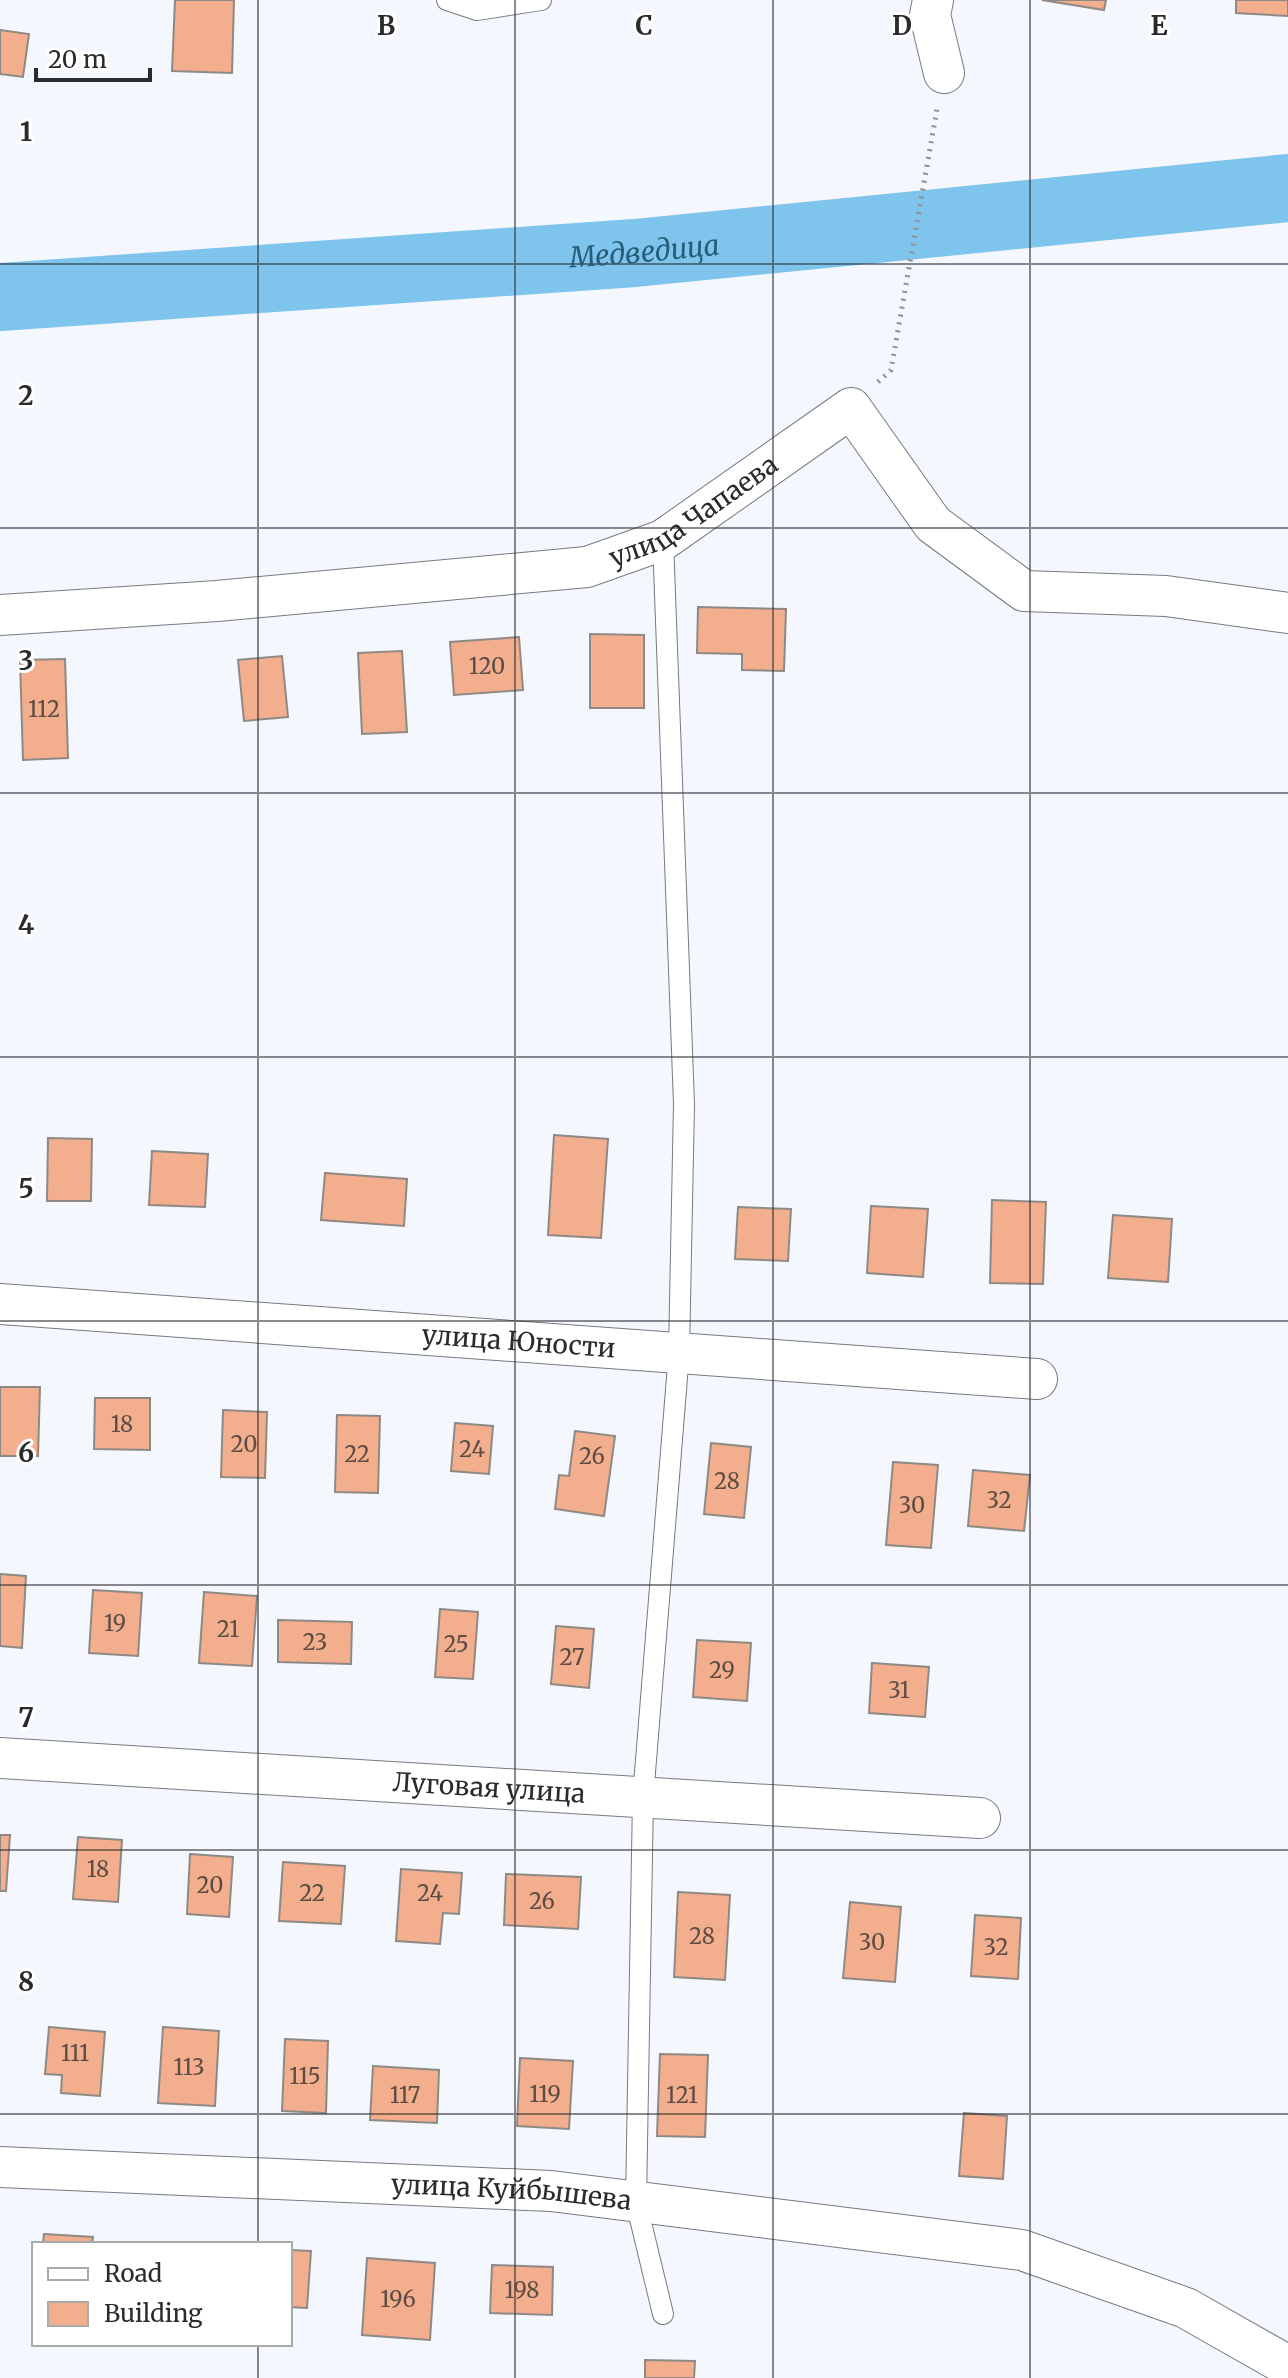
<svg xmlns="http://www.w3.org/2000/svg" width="1288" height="2378" font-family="Merriweather,serif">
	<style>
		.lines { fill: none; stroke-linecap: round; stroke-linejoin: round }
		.river { stroke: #7ec4ed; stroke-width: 68 }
		.building { fill: #f3af8d; stroke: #8f8985; stroke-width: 2 }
		.lane-casing { stroke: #777a7f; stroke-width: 22 }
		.street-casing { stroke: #777a7f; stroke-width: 42 }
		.path { stroke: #8f9195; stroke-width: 5; stroke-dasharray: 2 6; stroke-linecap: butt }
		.lane { stroke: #fff; stroke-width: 20 }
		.street { stroke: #fff; stroke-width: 40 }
		.grid { fill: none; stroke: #2a2b2d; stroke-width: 2; stroke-opacity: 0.55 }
		.labels { text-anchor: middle; stroke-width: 6; stroke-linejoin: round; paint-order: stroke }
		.number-label { font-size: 22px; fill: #5c4c45 }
		.street-label { font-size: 26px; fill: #2a2b2d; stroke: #fff }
		.water-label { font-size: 28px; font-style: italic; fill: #275d79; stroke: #fff }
		.grid-label { font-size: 26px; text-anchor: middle; font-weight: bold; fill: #2a2b2d; stroke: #fff; stroke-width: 6; stroke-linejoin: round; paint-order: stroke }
	</style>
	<rect width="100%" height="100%" fill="#f4f7fe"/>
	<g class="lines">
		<path class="river" id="s1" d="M0,297L635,253L1288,188"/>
	</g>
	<path class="building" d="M175,0H234L232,73L172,71Z
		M1042,0H1106L1104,10Z
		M1236,0H1288V16L1236,13Z
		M0,30L29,34L23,77L0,74Z
		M698,607L786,609L784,671L742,670V654L697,653Z
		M590,634L644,635V708H590Z
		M519,637L523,690L454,695L450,642Z
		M402,651L407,732L362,734L358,653Z
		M282,656L288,717L244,721L238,660Z
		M65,659L68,758L23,760L20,660Z
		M554,1135L608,1139L601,1238L548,1235Z
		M48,1138L92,1139L91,1201H47Z
		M152,1151L208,1154L205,1207L149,1205Z
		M325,1173L407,1179L404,1226L321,1220Z
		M992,1200L1046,1202L1043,1284L990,1283Z
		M871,1206L928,1209L923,1277L867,1273Z
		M738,1207L791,1209L788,1261L735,1259Z
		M1113,1215L1172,1219L1168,1282L1108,1278Z
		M0,1387H40L38,1456H0Z
		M95,1398H150V1450L94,1449Z
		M223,1410L267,1412L265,1478L221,1477Z
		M337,1415L380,1416L378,1493L335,1492Z
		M455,1423L493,1426L489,1474L451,1471Z
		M575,1431L615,1436L604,1516L555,1509L559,1475L569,1476Z
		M711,1443L751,1447L744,1518L704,1514Z
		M893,1462L938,1465L931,1548L886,1545Z
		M973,1470L1030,1475L1024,1531L968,1526Z
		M0,1574L26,1576L22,1648L0,1646Z
		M93,1590L142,1593L138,1656L89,1653Z
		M204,1592L257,1596L252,1666L199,1663Z
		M440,1609L478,1612L473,1679L435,1677Z
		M278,1620L352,1622L351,1664L278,1662Z
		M556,1626L594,1629L589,1688L551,1684Z
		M697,1640L751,1643L747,1701L693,1697Z
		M872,1663L929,1667L925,1717L869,1713Z
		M0,1835H10L6,1891H0Z
		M78,1837L122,1840L118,1902L73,1899Z
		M190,1854L233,1857L229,1917L187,1914Z
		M283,1862L345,1866L341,1924L279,1921Z
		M401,1869L462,1873L459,1914L443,1913L440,1944L396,1941Z
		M506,1874L581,1877L578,1929L504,1925Z
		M678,1892L730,1895L725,1980L674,1977Z
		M850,1902L901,1907L895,1982L843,1978Z
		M975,1915L1021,1918L1018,1979L971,1976Z
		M49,2027L105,2032L100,2096L61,2093L62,2075L45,2074Z
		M163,2027L219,2031L215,2106L158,2103Z
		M285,2039L328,2041L326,2113L282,2111Z
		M660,2054L708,2055L705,2137L657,2136Z
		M520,2058L573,2061L569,2129L517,2126Z
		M373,2066L439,2070L437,2123L370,2120Z
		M964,2113L1007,2116L1003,2179L959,2176Z
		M44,2234L93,2237L92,2244H43Z
		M290,2250L311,2251L307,2308L290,2307Z
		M367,2258L435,2263L430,2340L362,2335Z
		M492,2265L553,2267L552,2315L490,2313Z
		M645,2360L695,2361L694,2378H645Z"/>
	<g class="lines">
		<defs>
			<path id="lane" d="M447,0L477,10L541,0
				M663,2314L636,2202L643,1797L679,1353L684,1104L663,540"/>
			<g id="street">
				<path d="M933,0L930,15L944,73"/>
				<path id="s2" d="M0,615L217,601L587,567L663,540L851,408L933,524L1024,591L1166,596L1288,613"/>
				<path id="s3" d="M0,1304L1037,1379"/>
				<path id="s4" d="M0,1758L980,1818"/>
				<path id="s5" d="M0,2167L551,2191L1022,2250L1186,2308L1288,2366"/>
			</g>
		</defs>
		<use href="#lane" class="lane-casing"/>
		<use href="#street" class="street-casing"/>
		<path class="path" d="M878,382L891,370L937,109"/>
		<use href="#lane" class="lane"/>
		<use href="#street" class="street"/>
	</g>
	<path class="grid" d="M258,0V2244M515,0V2378M773,0V2378M1030,0V2378M0,264H1288M0,528H1288M0,793H1288M0,1057H1288M0,1321H1288M0,1585H1288M0,1850H1288M0,2114H1288M258,2344V2378"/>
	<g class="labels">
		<g class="number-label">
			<text x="487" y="674">120</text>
			<text x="44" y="717">112</text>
			<text x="122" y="1432">18</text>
			<text x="244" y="1452">20</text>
			<text x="472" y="1457">24</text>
			<text x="357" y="1462">22</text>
			<text x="592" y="1464">26</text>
			<text x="727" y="1489">28</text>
			<text x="999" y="1508">32</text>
			<text x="912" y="1513">30</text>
			<text x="115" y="1631">19</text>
			<text x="228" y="1637">21</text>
			<text x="315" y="1650">23</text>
			<text x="456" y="1652">25</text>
			<text x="572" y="1665">27</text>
			<text x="722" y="1678">29</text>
			<text x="899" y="1698">31</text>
			<text x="98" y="1877">18</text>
			<text x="210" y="1893">20</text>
			<text x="312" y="1901">22</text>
			<text x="430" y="1901">24</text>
			<text x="542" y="1909">26</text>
			<text x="702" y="1944">28</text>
			<text x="872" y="1950">30</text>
			<text x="996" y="1955">32</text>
			<text x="75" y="2061">111</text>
			<text x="189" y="2075">113</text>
			<text x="305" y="2084">115</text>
			<text x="545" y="2102">119</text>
			<text x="405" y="2103">117</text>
			<text x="682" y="2103">121</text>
			<text x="522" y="2298">198</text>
			<text x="398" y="2307">196</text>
		</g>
		<g class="street-label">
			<text dy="9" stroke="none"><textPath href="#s2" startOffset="710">улица Чапаева</textPath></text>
			<text dy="9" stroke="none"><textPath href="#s3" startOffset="520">улица Юности</textPath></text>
			<text dy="9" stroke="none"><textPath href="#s4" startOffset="490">Луговая улица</textPath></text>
			<text dy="9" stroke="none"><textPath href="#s5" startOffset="512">улица Куйбышева</textPath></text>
		</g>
		<g class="water-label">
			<text dy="10" stroke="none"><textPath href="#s1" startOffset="646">Медведица</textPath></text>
		</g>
	</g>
	<g class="grid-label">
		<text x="386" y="35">B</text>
		<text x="644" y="35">C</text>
		<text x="902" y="35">D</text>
		<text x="1159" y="35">E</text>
		<text x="26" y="141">1</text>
		<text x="26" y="405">2</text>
		<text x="26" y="670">3</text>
		<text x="26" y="934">4</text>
		<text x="26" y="1198">5</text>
		<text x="26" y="1462">6</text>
		<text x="26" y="1727">7</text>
		<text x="26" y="1991">8</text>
	</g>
	<rect x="32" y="2242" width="260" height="104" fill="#ffffff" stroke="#aaaaab" stroke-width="2"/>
	<rect x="48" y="2268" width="40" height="12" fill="#ffffff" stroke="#aaaaab" stroke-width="2"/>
	<text x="104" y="2282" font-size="24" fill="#2a2b2d">Road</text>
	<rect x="48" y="2302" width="40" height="24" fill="#f3af8d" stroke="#aaaaab" stroke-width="2"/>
	<text x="104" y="2322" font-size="24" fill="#2a2b2d">Building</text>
	<path d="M36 68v12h114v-12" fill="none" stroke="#2a2b2d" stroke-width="4"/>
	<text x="48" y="68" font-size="24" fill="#2a2b2d" stroke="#ffffff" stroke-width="6" paint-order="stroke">20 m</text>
</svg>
